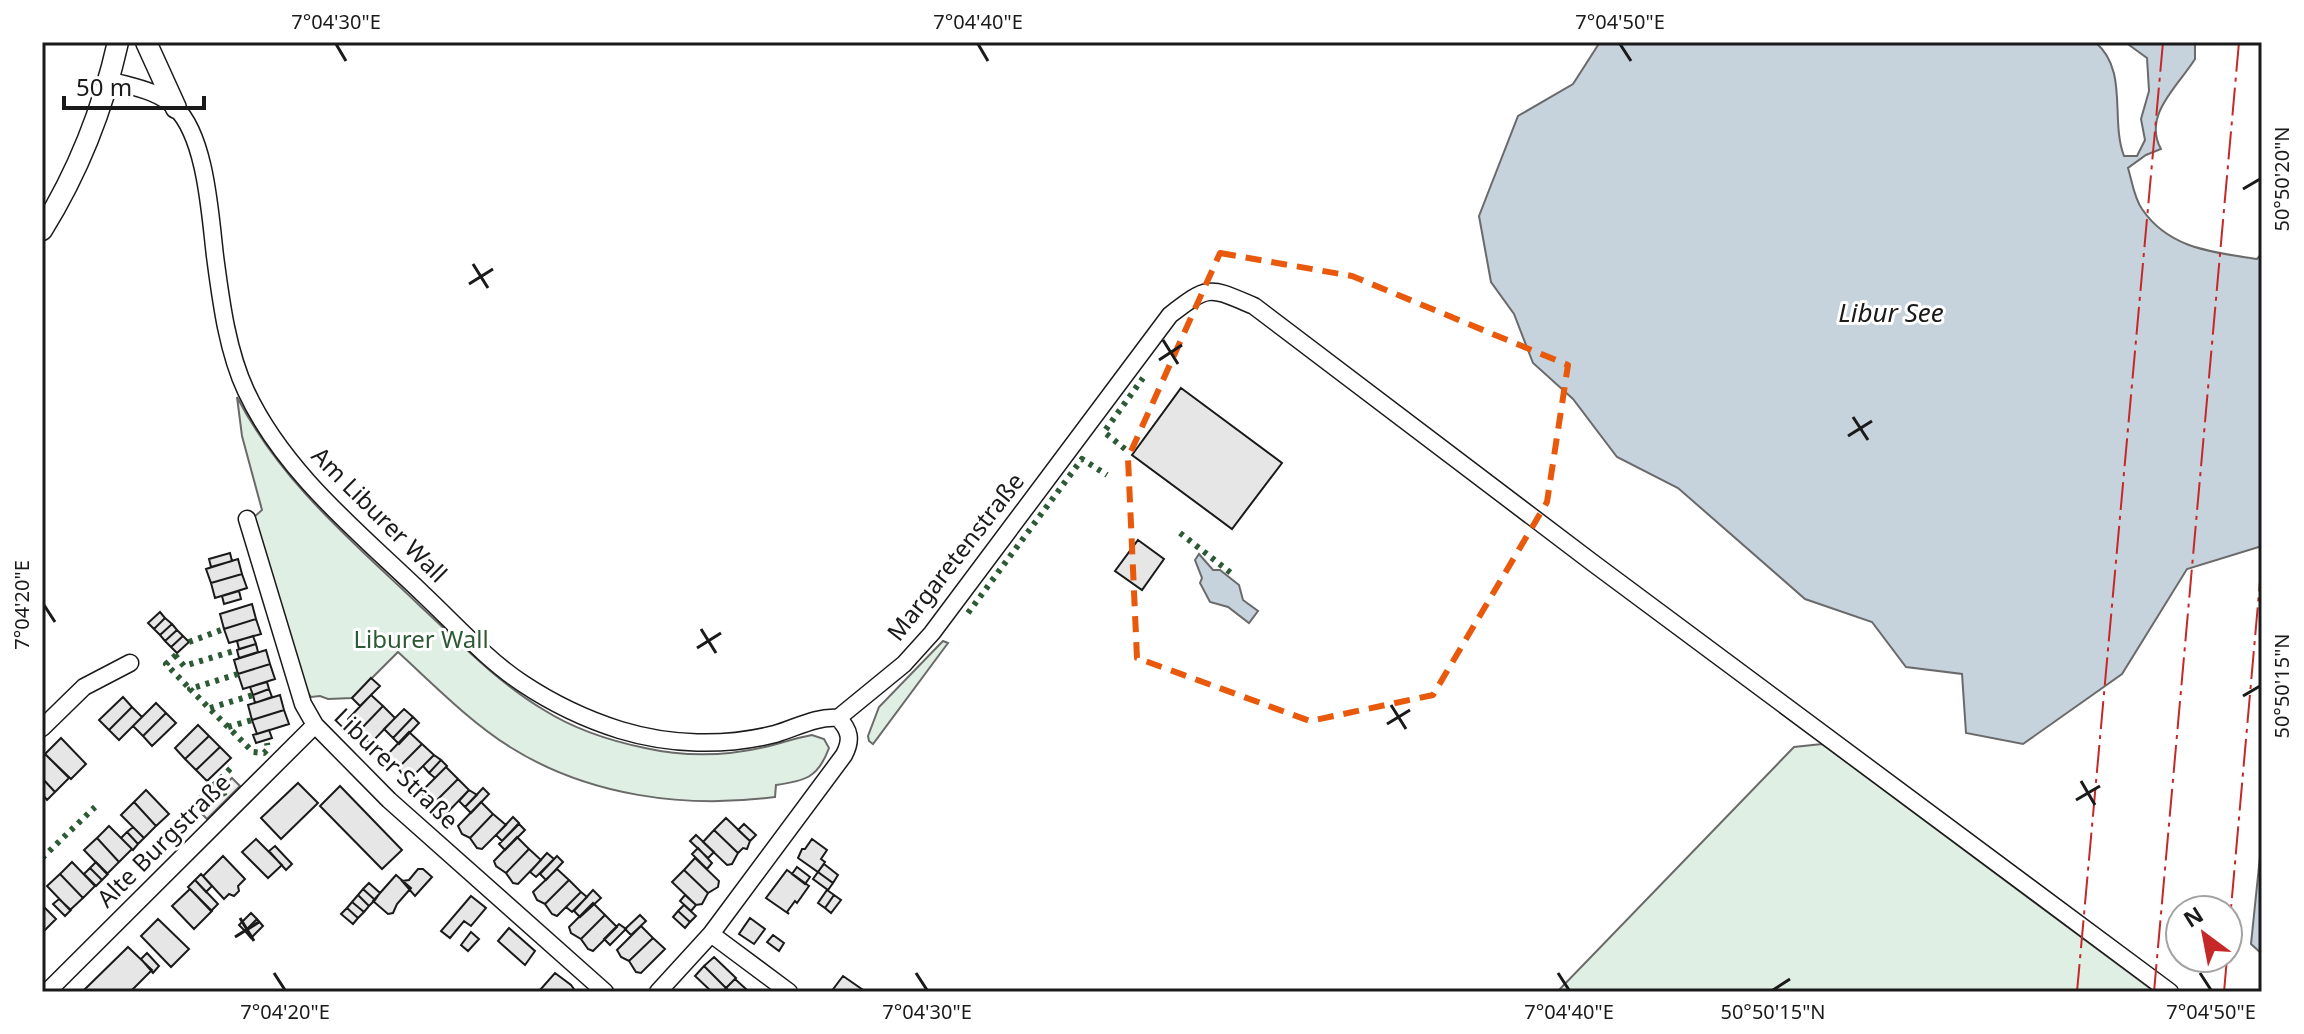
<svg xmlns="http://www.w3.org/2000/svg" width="2304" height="1034" font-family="'Noto Sans',sans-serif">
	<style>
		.green { fill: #e0efe3; stroke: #6a6a6a; stroke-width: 2 }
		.parking { fill: #ededed; stroke: #6a6a6a; stroke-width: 2 }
		.water { fill: #c6d2dc; stroke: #6a6a6a; stroke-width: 2 }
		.building { fill: #e6e6e6; stroke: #1a1a1a; stroke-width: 2 }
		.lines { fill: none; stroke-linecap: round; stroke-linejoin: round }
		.minor-casing { stroke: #1a1a1a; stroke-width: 19 }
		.tertiary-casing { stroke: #1a1a1a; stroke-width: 23 }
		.minor { stroke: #fff; stroke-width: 16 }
		.tertiary { stroke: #fff; stroke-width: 20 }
		.hedge { stroke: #2b5a34; stroke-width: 6; stroke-dasharray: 4 6; stroke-linecap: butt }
		.power { stroke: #c62828; stroke-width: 2; stroke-dasharray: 28 6 4 6; stroke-linecap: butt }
		.marked { fill: none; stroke: #e8590c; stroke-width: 6; stroke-dasharray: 16 10; stroke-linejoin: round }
		.ticks { fill: none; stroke: #1a1a1a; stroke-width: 3 }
		.labels { text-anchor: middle; stroke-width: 6; stroke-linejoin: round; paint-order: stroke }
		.street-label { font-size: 24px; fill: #1a1a1a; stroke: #fff }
		.park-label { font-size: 24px; fill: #2b5a34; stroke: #fff }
		.water-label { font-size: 26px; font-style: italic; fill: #1a1a1a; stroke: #fff }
		.neatline { fill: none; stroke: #1a1a1a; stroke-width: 3 }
		.ticks-label { font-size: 20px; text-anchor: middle; fill: #1a1a1a }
	</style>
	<rect width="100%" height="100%" fill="#fff"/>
	<path class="green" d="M237,397C281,482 351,540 419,605C459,642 497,682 544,710C574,729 611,741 645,748C685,757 726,756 765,747C781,743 796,738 812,735L824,739L829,748C818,778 805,781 776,785L775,797C685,809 588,796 510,747C469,721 434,685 398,652L352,698L328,699L320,696L311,697L306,690L254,517L262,510L242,436Z
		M943,641L948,643L873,744L869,741L868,736L879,707Z
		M1822,744L2155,992H1557L1794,747Z"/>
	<path class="parking" d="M232,778L240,786L207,819L198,810Z"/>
	<path class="water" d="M1600,42H2095C2129,70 2110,120 2124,156H2137L2145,140L2141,119L2149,91L2147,58L2125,42H2195V59C2179,85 2142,115 2161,149L2146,155L2128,168C2132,181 2134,198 2142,209C2169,249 2213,252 2257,259L2262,253V546L2187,569L2122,674L2023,744L1966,733L1962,674L1906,667L1872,622L1805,599L1678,488L1617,457L1573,399L1533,363L1514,314L1491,282L1479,216L1518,116L1573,84Z
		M1199,554L1213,570H1220L1239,585L1243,600L1258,611L1249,623L1228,607L1210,602L1200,583L1202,578L1195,560Z
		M2262,837V954L2251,944Z"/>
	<path class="building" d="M1181,388L1282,463L1232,529L1132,455Z
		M1138,540L1164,559L1142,590L1115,571Z
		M230,553L232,561L211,567L209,559Z
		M238,559L242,574L211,583L206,569Z
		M242,574L247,588L215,598L211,583Z
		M239,591L241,599L224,604L222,596Z
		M252,604L256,619L224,629L220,614Z
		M160,612L165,618L154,629L148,623Z
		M165,618L172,624L160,635L154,629Z
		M256,619L261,634L229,643L224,629Z
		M172,624L177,630L165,641L160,635Z
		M177,630L183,636L171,647L165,641Z
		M183,636L189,642L177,653L171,647Z
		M253,636L256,644L239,649L237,641Z
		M256,644L258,652L239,658L237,650Z
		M266,650L270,664L238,674L234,660Z
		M270,664L275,679L243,689L238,674Z
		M371,678L380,686L360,706L352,698Z
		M267,682L269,689L253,695L250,687Z
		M269,689L272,697L255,703L253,695Z
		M280,695L284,710L252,720L248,705Z
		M371,695L383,706L360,730L349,724L348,719Z
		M123,697L132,707L109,730L99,720Z
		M156,703L166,713L143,736L133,726Z
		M383,706L395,718L372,742L366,741L360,730Z
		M132,707L142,717L119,740L109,730Z
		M404,709L413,717L393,738L384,729Z
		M284,710L289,724L257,734L252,720Z
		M166,713L176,723L152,746L143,736Z
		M413,717L419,723L399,744L393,738Z
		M198,725L209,736L185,759L175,748Z
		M269,730L272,738L256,743L253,735Z
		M409,732L422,744L398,768L388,761L386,756Z
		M209,736L220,747L196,770L185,759Z
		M61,738L86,764L71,779L45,754Z
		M422,744L434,755L410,779L405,778L398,768Z
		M220,747L231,758L207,781L196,770Z
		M45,754L69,778L55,792L42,778V757Z
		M434,755L441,760L429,773L423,766Z
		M441,760L447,766L435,778L429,773Z
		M446,767L458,779L434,803L424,796L422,791Z
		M42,778L55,792L47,800L42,794Z
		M458,779L469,790L446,814L441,813L434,803Z
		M298,783L318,803L281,839L261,818Z
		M340,786L402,850L382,869L320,806Z
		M483,788L489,794L471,813L465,807Z
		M146,790L169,814L156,826L134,802Z
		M469,790L477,795L465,807L459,801Z
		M134,802L156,826L144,838L121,815Z
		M481,802L493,814L470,838L462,834L458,826Z
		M493,814L506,825L482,849L477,848L470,838Z
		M513,817L519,823L502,841L496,835Z
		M726,818L750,841L747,849L743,848L738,853L714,830Z
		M519,824L525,830L505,850L499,844Z
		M744,824L756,835L750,841L738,830Z
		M109,826L132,849L119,862L97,838Z
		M133,827L144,838L138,844L127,832Z
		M714,830L738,853L732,864L727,865L703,842Z
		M127,832L138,844L133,850L121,838Z
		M696,835L714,852L708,858L690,841Z
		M517,837L529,849L506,873L496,866L494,861Z
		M97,838L119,862L107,874L84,850Z
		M256,839L282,865L268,878L242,852Z
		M812,839L827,850L821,859L825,862L818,872L798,858L802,849H805Z
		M275,846L292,864L286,870L269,851Z
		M698,848L712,863L707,869L692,854Z
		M529,849L541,860L518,884L513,883L506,873Z
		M547,853L554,859L536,877L530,872Z
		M223,856L245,879L238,886L239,891L234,896L229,894L224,899L203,876Z
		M557,856L563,862L546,880L540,874Z
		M695,858L719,881L718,887L708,893L684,870Z
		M72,862L95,886L83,898L60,874Z
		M96,862L108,874L102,880L90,868Z
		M824,864L838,875L833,883L818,872Z
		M797,867L810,877L805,884L792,874Z
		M90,868L102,880L96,886L84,874Z
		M418,869H423L432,877L415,896L402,881L409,880Z
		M557,869L569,880L545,904L537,900L533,892Z
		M684,870L708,893L702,904L696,905L672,882Z
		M787,870L809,886L797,903L795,901L787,912L789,914L766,898Z
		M818,872L833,883L828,890L813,879Z
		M60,874L83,898L70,910L47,886Z
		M201,874L212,886L206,892L195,880Z
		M396,875L411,888L397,904L393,913L388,914L373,901Z
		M195,880L218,904L211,911L188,887Z
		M569,880L581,892L557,916L552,914L545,904Z
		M369,883L380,893L375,900L363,889Z
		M190,889L212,911L194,929L172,906Z
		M363,889L375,900L369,906L358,895Z
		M593,890L601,898L580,917L574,911Z
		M827,890L834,895L825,908L818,903Z
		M581,892L587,897L572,912L566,907Z
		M358,895L369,906L364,912L352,902Z
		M685,895L696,905L691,911L680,901Z
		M834,895L841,900L831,913L825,908Z
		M471,896L486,908L471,926L464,921L450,938L441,931Z
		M59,899L71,910L65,916L53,904Z
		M352,902L364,912L358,918L347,908Z
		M593,903L605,915L581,939L571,933L569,927Z
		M42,905L56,919L44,931L42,930Z
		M684,905L696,916L690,922L678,911Z
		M347,908L358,918L353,924L341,914Z
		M678,911L690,922L685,928L673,917Z
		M251,913L257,919L245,931L239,925Z
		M605,915L617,927L593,951L588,949L581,939Z
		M640,915L646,921L631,935L625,929Z
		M750,918L765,929L754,944L739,934Z
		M158,919L189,949L171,967L141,936Z
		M257,919L263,926L251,938L245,931Z
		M619,924L626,929L610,945L604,939Z
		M641,926L653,938L629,961L621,957L617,950Z
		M509,928L535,951L525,965L498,941Z
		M471,932L479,939L468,951L461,945Z
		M773,935L784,943L779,951L767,942Z
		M653,938L665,949L641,973L636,972L629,961Z
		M128,947L152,970L130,992H82Z
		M147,953L159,966L153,973L141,959Z
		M714,957L736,978L726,988L704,966Z
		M704,966L726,988L722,992H712L695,976Z
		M555,973L571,985L576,992H541L540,990Z
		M843,976L866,992H831Z
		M735,979L746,989L743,992H731L726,988Z"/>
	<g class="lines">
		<defs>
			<path id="minor" d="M109,80C132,87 157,90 175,107C206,137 210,214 215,256C221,301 227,350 246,391C284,473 360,533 423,594C454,623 487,660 522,683C552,703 585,719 620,730C669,745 724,747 775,734C796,728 816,716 838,718
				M247,519L303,704L315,725L389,800L605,992
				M838,718L904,664L932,633L1170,315C1210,284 1209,287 1254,306L1593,563L2170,992
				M42,728L84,687L130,663
				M711,934L789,992
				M47,992L315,725
				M658,992L711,934L844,755C852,740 850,730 838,718"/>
			<path id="tertiary" d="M146,42L176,108
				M42,230C78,172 103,109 118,42"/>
		</defs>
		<use href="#minor" class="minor-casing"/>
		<use href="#tertiary" class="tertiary-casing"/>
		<use href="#minor" class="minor"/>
		<use href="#tertiary" class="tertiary"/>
		<path class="hedge" d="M1125,449L1104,432L1143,378
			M1180,533L1231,573
			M968,613L1082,459L1107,475
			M189,642L224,629
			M175,655L184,666L237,650
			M176,655L166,664L190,689
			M238,674L190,689L253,752L264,753L268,749L267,743
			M210,708L253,695
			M228,727L252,720
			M226,792L191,808L234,765
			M42,858L95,807"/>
		<path class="power" d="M2228,942L2262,559
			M2077,992L2163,42
			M2154,992L2239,42
			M2224,992L2227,958"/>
	</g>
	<path class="marked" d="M1220,253L1352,276L1568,365L1547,502L1433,695L1310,721L1137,658L1128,458Z"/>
	<path class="ticks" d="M336,44L346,61M978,44L988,61M1620,44L1631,61M2243,189L2260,179M473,264L488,288M469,284L493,269M1163,340L1178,364M1159,360L1182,345M1853,417L1868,440M1848,436L1872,421M44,605L55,622M701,629L716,653M697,648L721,633M2243,696L2260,686M1391,705L1406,729M1387,724L1410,710M2081,781L2095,805M2076,800L2100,786M240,918L254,941M235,937L259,922M274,973L285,990M916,973L927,990M1558,973L1569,990M2200,973L2211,990M1773,990L1790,979"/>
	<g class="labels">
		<g class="street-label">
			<text transform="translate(379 515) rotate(45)" y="8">Am Liburer Wall</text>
			<text transform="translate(956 557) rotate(-52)" y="8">Margaretenstraße</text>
			<text transform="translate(396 769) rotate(44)" y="8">Liburer Straße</text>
			<text transform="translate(164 841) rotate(-45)" y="8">Alte Burgstraße</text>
		</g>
		<g class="park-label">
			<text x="421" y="648">Liburer Wall</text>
		</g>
		<g class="water-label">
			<text x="1891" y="322">Libur See</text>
		</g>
	</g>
	<rect width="2304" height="1034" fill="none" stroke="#ffffff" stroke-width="88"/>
	<g transform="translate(2204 934) rotate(328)"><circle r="38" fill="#ffffff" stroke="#a3a3a3" stroke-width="2"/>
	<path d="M0-6L14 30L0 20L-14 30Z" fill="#c62828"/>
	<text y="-12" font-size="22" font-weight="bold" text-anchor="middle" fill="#1a1a1a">N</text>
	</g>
	<path d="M64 96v12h140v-12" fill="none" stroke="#1a1a1a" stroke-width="4"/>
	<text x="76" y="96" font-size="24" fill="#1a1a1a" stroke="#ffffff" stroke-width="6" paint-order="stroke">50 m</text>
	<rect x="44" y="44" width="2216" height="946" class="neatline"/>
	<g class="ticks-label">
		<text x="336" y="29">7°04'30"E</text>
		<text x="978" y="29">7°04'40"E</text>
		<text x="1620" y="29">7°04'50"E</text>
		<text transform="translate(2282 179) rotate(-90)" y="7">50°50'20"N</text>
		<text transform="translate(22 605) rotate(-90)" y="7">7°04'20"E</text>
		<text transform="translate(2282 686) rotate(-90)" y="7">50°50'15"N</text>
		<text x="285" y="1019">7°04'20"E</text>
		<text x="927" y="1019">7°04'30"E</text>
		<text x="1569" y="1019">7°04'40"E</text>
		<text x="1773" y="1019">50°50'15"N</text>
		<text x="2211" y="1019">7°04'50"E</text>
	</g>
</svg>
